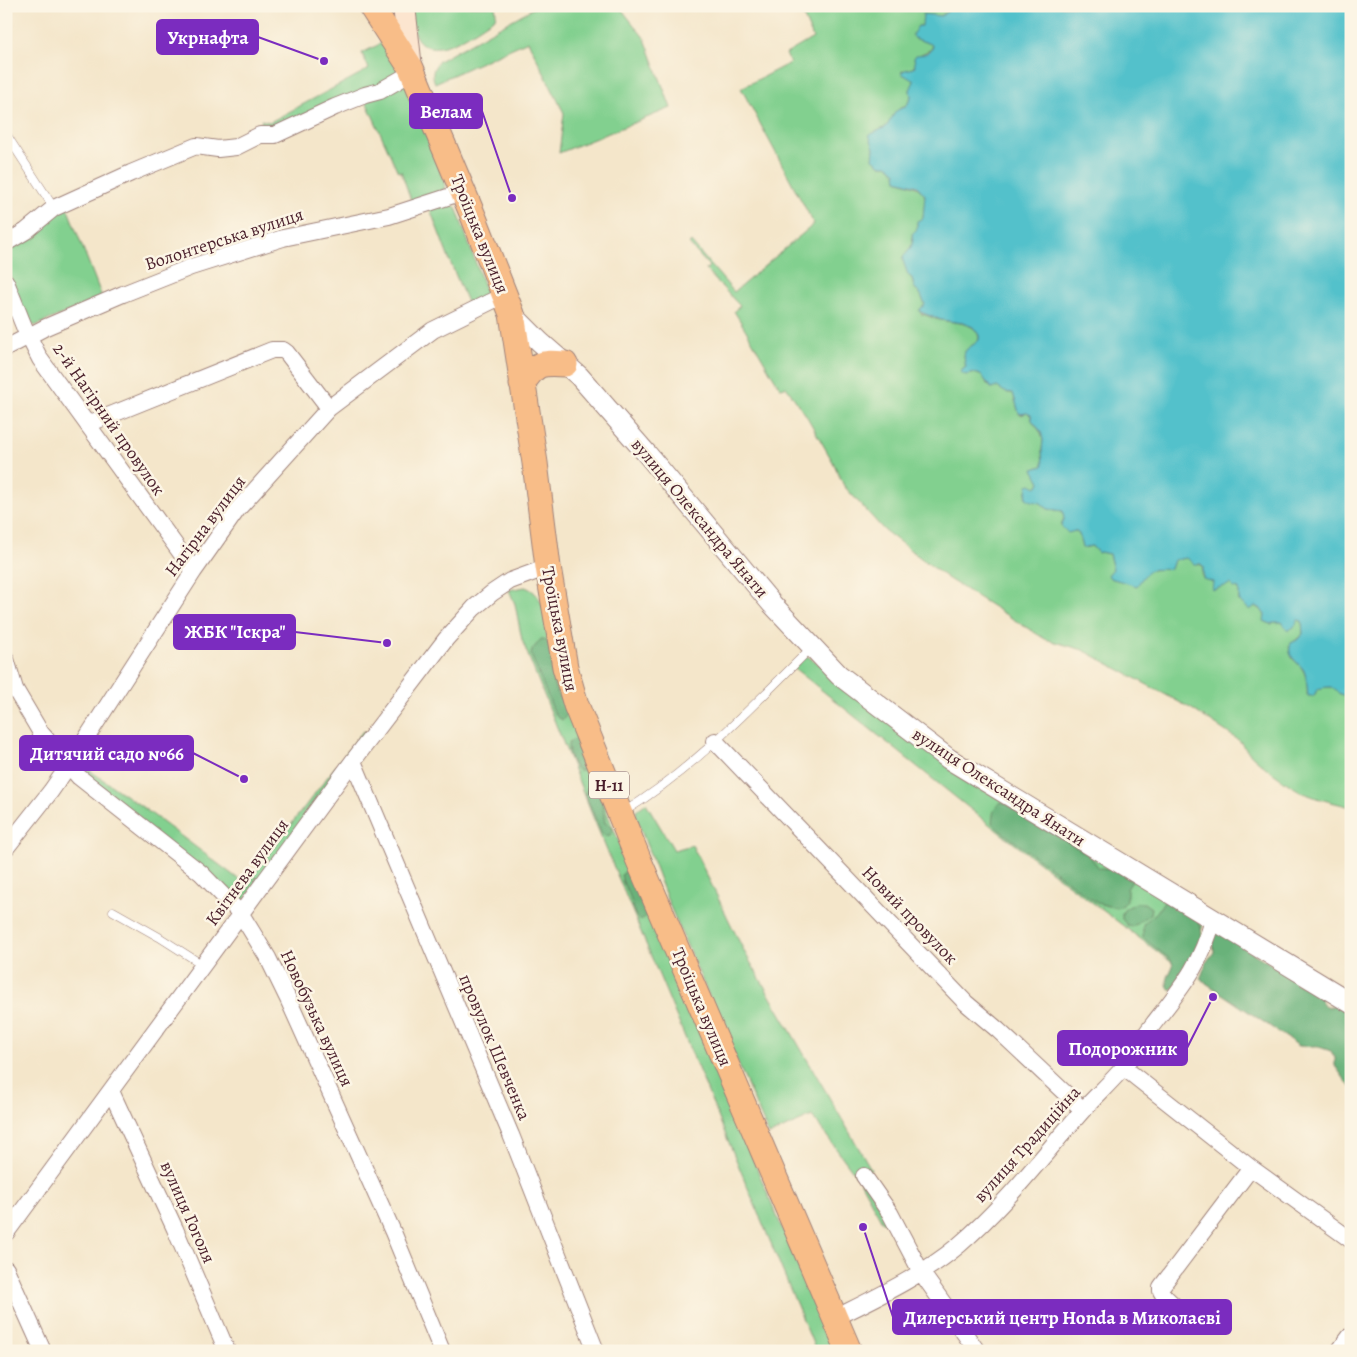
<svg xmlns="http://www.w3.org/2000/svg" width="1357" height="1357" font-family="Alegreya,serif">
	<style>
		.green { fill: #82d08f; stroke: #66785d }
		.forest { fill: #69b27a; stroke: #5a6852 }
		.water { fill: #53c1cb; stroke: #4e707b }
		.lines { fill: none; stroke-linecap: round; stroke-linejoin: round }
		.service-casing { stroke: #9f827a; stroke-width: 9 }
		.minor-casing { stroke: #9f827a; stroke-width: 18 }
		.tertiary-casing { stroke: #9f827a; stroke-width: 22 }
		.secondary-casing { stroke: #9f827a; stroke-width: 24 }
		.primary-casing { stroke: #9f827a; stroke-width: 27 }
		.service { stroke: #fff; stroke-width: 8 }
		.minor { stroke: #fff; stroke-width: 16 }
		.tertiary { stroke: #fff; stroke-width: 20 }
		.secondary { stroke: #fce5cf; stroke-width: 22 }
		.primary { stroke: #f8bd88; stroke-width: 25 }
		.labels { text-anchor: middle; stroke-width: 5; stroke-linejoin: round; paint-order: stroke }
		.shield { fill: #fcf5e5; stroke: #7f5f63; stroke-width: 1 }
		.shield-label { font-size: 16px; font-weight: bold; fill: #4a1f2b }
		.street-label { font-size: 18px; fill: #4a1f2b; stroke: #fcf5e5 }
		.leader { fill: none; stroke: #7b2cbf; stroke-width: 2 }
		.callout-dot { fill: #7b2cbf; stroke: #fcf5e5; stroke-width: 2 }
		.callout { fill: #7b2cbf; stroke: #7b2cbf; stroke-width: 2 }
		.callout-label { font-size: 19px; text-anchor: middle; font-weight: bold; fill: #fff }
	</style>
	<rect width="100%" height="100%" fill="#fcf5e5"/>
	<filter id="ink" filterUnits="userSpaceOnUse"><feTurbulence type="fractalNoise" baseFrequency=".02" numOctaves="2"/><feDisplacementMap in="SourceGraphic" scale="10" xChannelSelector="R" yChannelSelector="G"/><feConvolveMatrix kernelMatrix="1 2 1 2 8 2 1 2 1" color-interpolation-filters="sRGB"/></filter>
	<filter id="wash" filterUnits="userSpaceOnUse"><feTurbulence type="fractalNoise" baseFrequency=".0096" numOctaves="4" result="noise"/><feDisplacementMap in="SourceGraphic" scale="20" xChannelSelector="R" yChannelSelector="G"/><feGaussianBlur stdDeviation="1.12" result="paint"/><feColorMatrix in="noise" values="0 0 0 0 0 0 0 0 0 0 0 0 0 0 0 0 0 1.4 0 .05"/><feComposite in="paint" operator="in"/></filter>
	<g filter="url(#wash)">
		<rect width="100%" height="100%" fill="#f4e6ca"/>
		<path class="green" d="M408,6H495L496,13L495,18C477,29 433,65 416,37C411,29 410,16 408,6Z
			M537,6H619L645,39L671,108L559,153L564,113L528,41L435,83C431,74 433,68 439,61Z
			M799,6H948V11L941,16H929L922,26H918L914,38L932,44V49L919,55L914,60L916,63L913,68L902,71V74L910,77L915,81L910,90L911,97L907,105L901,107L886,127L874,133V159L881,165H887L892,168L896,173L897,180C906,184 923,186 925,197C926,203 923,212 923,218L917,223V229L912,234L913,243L903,260L905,263L908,275L912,278L914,287L921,295L925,305L920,309L921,314C928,315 933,319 940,320C953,323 979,321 979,340C967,351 961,347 966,367L962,370L966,375L975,373L984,377L987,384L992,388L997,387L1008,393H1013L1019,413L1020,415L1027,413L1031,415L1032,420L1041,433L1043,440L1042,450L1043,466L1036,468L1034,471L1036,473L1040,482L1038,486L1036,487L1032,486L1028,488L1026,494L1032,501L1041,503L1048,509L1063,511L1064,519L1061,526L1068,532L1075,531L1079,534L1082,548L1092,546L1098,553L1100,552L1109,554L1113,569L1112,573L1109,574L1110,578L1137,585C1151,565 1149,571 1171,569L1174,560L1187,558L1203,566L1202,577L1214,582V587L1216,589L1229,583L1239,589V601C1251,609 1264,602 1266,622L1271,624L1274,622H1282L1288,630L1299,620L1302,621L1303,634L1289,646C1292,664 1295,658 1303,670C1307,677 1308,687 1307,695L1314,696C1317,688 1323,687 1332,687L1337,691L1351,698V807C1336,803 1320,800 1306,794C1290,787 1247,756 1240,741L1192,709L1083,650L1045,639L947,578L884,530L844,486L833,462L806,415L786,387L780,388C764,362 750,336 734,311L740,306L706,270L709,266L689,244L691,242L734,292L814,224L741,88L790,63L786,54L813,38Z
			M384,42L402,75L274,132L262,128L261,120L270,122L369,69L362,53Z
			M404,80L445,182L444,190L412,203L401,171L398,172L365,99Z
			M446,203L456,207L486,292L485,296L469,307L449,259L430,209Z
			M67,207L102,297L35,326L29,322L6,266V248Z
			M525,587C534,590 537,595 542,603L609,818L834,1351H816L593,817L522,640L515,604L509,590Z
			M807,656L1203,925L1187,974L999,832L794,668Z
			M363,731L367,734L241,904L81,775L76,761L141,806L245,884Z
			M646,803L674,850L692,845L745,953L871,1169L862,1176L888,1223L882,1222L860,1181L812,1116L769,1135L669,904L636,817V811Z"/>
		<path class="forest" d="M541,639H544C553,645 554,665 554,676C554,680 553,684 555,688C558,699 573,707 563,720L557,717L554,712L531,655L532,650Z
			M575,739L579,741L586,760L584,769L580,771C572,767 568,753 568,744L572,740Z
			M592,784C604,793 603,810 605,823L611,826L613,831L610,835L606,836L602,834L585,794L588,786Z
			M1002,802L1089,855L1099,868L1114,869L1132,881L1127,889V900L1122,906L1116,908L1097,903L998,829L992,823C993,815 993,805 1002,802Z
			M626,871L630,874L647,915L641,921C632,915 633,904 629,894C626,888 622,883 621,875Z
			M1164,901L1198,921C1212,944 1185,971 1172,990L1168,988C1165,980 1170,973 1173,966L1171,960L1143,938V924L1157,912Z
			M1136,903H1144L1151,908L1150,914L1132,927L1127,925L1122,919V913L1125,909Z
			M1219,933L1291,976L1295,983C1303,987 1313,987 1319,995C1322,999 1321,1003 1325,1007H1330L1336,1004L1351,1011V1088L1335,1066V1058L1331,1051L1319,1047L1299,1046L1200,979L1207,961L1214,952L1213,939L1216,934Z"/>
		<path class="water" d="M948,6H1351V698L1340,694L1331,687C1323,687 1316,688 1314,696H1308C1307,690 1307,675 1303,669C1296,660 1286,656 1291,643L1297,640L1303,634L1302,621L1298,620L1295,626L1288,631L1282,622H1274L1271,624L1264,621L1265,615L1260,608L1255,606L1250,610L1239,601V589L1233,588L1231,584L1212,590L1213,582L1203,579V566L1201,564H1194L1187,558L1174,560L1171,569C1148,571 1152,564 1137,586L1110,578L1108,575L1113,569L1109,554L1100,552L1098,553L1092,546L1082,548L1079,534L1075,531L1068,533L1061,526L1064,520L1063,511L1048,509L1041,503L1032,501L1026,498L1028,485L1031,484L1036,487L1038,486L1040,482L1033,469L1043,466L1042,450L1043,440L1041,432L1032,420L1031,415L1027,413L1020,414L1019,413L1013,393L1005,392L997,387L991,388C983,378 982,370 966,375L961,373L962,370L966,367C961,347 967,351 979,340V335L973,327L963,323L941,320L920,312V309L925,305L921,295L914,287L912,278L908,275L902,258C909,251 915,244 912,234L917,229V221L923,218L925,195L917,186L897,180L896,173L892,168L887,165H881L873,159L874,148L869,135L886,127L896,111L907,105L911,97L910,90L914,81L901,73C908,65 918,74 914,58L916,55C922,55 930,53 933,47L931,44L914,38L912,35L918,26H922L923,14L941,16L948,11Z"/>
	</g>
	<g filter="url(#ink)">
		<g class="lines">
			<defs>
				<path id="service" d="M6,134L54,208
					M622,813C689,772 744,715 799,660L812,647
					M113,911L159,937L203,965"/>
				<path id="minor" d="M6,243L26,231L54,208L131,173L196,146L218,149L236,147L260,135H275L335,107L365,95L380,91L413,72
					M6,282L25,329L40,359L194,571
					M6,348L46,327L123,294L191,267L283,238L389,216L463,192
					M88,424L272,350H283L287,353L329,408
					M6,659L15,689L41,733L79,777L201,873L241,914L268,958L288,999L393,1232L442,1351
					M715,741L966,1003L998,1030L1083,1110
					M353,761L511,1135L596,1351
					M6,848L51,791L69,765L194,571L237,510L329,408L433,330L504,295
					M1123,1067L1251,1168L1351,1240
					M111,1091L175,1229L227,1351
					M864,1176L890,1213L921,1272L977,1351
					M6,1233L353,761L446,639L474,608L492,593L510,581L548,567
					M6,1269L43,1351
					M835,1318C877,1297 922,1276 959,1245C1006,1205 1043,1155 1084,1109C1097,1095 1111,1082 1123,1068C1133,1055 1141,1040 1151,1027C1180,989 1200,968 1213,920
					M1188,1319L1164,1296L1161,1291V1287L1251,1168
					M1339,1351L1351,1335"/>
				<path id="tertiary" d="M512,314L540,342L579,376L647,454L772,604L839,675L949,759L1351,1003"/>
				<path id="secondary" d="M404,6L411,68"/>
				<path id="primary" d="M371,6L411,68L474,218L512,314L535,463L548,567L565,667L576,705L639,861L849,1351
					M522,384C536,363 540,362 565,364"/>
			</defs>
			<use href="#service" class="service-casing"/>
			<use href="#minor" class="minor-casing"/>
			<use href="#tertiary" class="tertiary-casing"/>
			<use href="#secondary" class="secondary-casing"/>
			<use href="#primary" class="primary-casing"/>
			<use href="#service" class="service"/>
			<use href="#minor" class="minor"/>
			<use href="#tertiary" class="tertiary"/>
			<use href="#secondary" class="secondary"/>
			<use href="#primary" class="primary"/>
		</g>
	</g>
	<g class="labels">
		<rect class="shield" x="589" y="771.5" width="40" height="27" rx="4"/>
		<g class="shield-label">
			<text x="609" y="791">Н-11</text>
		</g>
		<g class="street-label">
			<text transform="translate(480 234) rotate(68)" y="6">Троїцька вулиця</text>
			<text transform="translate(224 239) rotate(-18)" y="6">Волонтерська вулиця</text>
			<text transform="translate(109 419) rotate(55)" y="6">2-й Нагірний провулок</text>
			<text transform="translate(700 518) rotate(50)" y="6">вулиця Олександра Янати</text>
			<text transform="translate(205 526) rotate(-53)" y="6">Нагірна вулиця</text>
			<text transform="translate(560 629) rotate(79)" y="6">Троїцька вулиця</text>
			<text transform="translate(999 787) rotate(33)" y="6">вулиця Олександра Янати</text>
			<text transform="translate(247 872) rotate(-54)" y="6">Квітнева вулиця</text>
			<text transform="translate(910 915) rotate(46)" y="6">Новий провулок</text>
			<text transform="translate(702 1007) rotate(67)" y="6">Троїцька вулиця</text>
			<text transform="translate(317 1018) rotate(65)" y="6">Новобузька вулиця</text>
			<text transform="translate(495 1047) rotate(67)" y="6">провулок Шевченка</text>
			<text transform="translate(1027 1144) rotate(-48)" y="6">вулиця Традиційна</text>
			<text transform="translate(188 1212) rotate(66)" y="6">вулиця Гоголя</text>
		</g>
	</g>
	<path class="leader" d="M324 61L258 37M512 198L482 111M387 643L295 632M244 779L193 753M1213 997L1187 1048M863 1227L893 1317"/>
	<g class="callout-dot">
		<circle cx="324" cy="61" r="5"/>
		<circle cx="512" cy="198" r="5"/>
		<circle cx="387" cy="643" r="5"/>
		<circle cx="244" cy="779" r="5"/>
		<circle cx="1213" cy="997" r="5"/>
		<circle cx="863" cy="1227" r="5"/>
	</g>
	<g class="callout">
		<rect x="157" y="20" width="101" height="34" rx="5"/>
		<rect x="410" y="94" width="72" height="34" rx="5"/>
		<rect x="174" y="615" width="121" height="34" rx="5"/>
		<rect x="20" y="736" width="173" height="34" rx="5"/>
		<rect x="1058" y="1031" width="129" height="34" rx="5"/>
		<rect x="893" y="1300" width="338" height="34" rx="5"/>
	</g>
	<g class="callout-label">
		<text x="208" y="44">Укрнафта</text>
		<text x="446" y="118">Велам</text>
		<text x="235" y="638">ЖБК "Іскра"</text>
		<text x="107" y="760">Дитячий садо №66</text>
		<text x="1123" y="1055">Подорожник</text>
		<text x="1062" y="1324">Дилерський центр Honda в Миколаєві</text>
	</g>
	<rect width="1357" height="1357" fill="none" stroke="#fcf5e5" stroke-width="25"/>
</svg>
